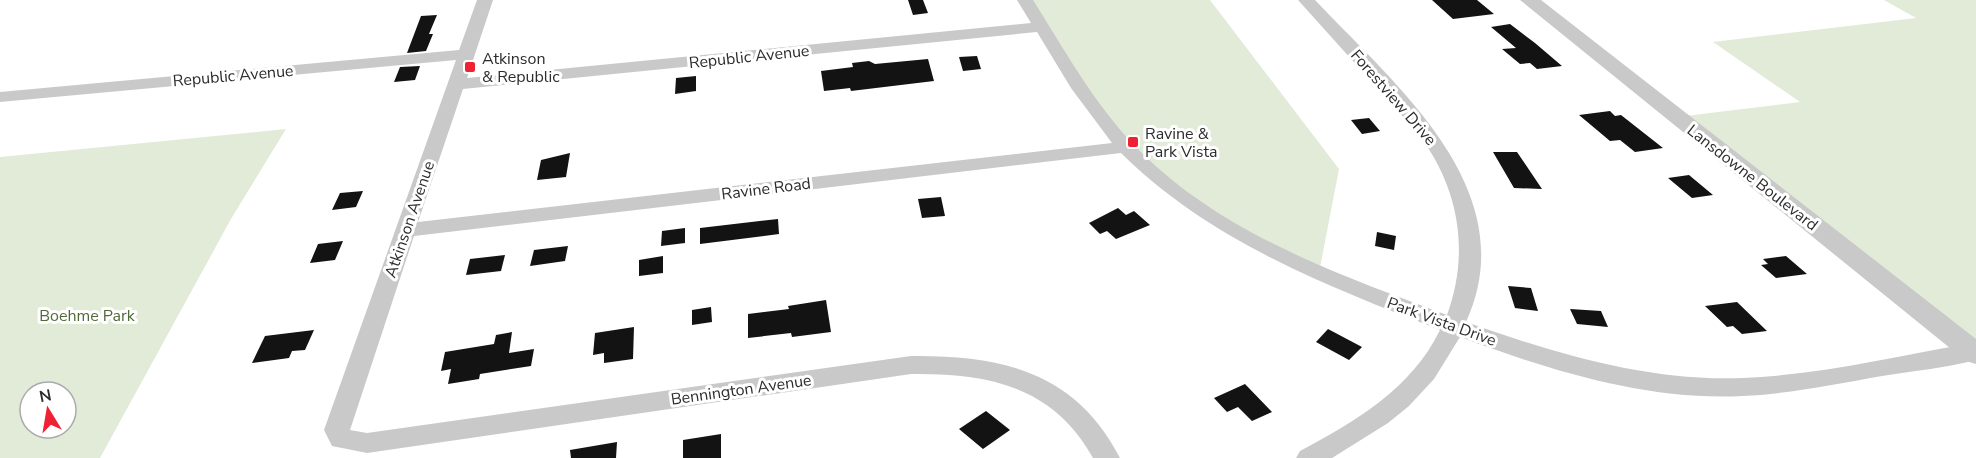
<svg xmlns="http://www.w3.org/2000/svg" width="1976" height="458" font-family="'Nunito Sans',sans-serif">
	<style>
		.green { fill: #e2ebd8; fill-rule: evenodd }
		.building { fill: #131313 }
		.lines { fill: none; stroke-linecap: round; stroke-linejoin: round }
		.minor { fill: #c9c9c9; fill-rule: evenodd }
		.tertiary { fill: #c9c9c9; fill-rule: evenodd }
		.poi-dot { fill: #f02133; stroke: #fff; stroke-width: 2 }
		.labels { text-anchor: middle; stroke-width: 6; stroke-linejoin: round; paint-order: stroke }
		.street-label { font-size: 16px; fill: #2c2c2c; stroke: #fff }
		.poi-label { font-size: 16px; fill: #2c2c2c; stroke: #fff; text-anchor: start }
		.park-label { font-size: 16px; fill: #506a37; stroke: #fff }
	</style>
	<rect width="100%" height="100%" fill="#fff"/>
	<path class="green" d="M1025,0H1210L1339,169L1319,273L1205,213L1111,131Z
		M1884,0H1976V350L1677,117L1800,102L1713,42L1916,18Z
		M286,129L231,219L100,458H0V157ZM30,392H66V428H30Z"/>
	<path class="building" d="M908,0H923L928,13L913,15Z
		M1432,0H1477L1494,14L1453,19Z
		M437,15L429,34H433L426,51L407,53L421,16Z
		M1510,24L1535,43L1562,66L1537,69L1530,63L1520,64L1502,49L1516,48L1491,27Z
		M977,56L981,69L963,71L959,57Z
		M928,59L934,81L851,91L850,88L824,91L821,71L853,67L852,63L869,61L875,64Z
		M420,66L415,80L394,82L400,67Z
		M696,76V91L675,94L676,78Z
		M1610,111L1615,116L1621,115L1663,148L1635,152L1620,140L1610,141L1579,115Z
		M1369,118L1380,131L1362,134L1351,120Z
		M1493,152H1517L1542,189L1514,188Z
		M570,153L566,177L537,180L541,160Z
		M1689,175L1713,195L1692,198L1668,178Z
		M363,191L356,207L332,210L340,193Z
		M941,197L945,216L922,218L918,199Z
		M1118,208L1126,215L1134,211L1150,225L1116,239L1107,231L1100,234L1089,223Z
		M778,219L779,234L700,244V228Z
		M685,228V243L661,246L662,231Z
		M1377,232L1396,236L1394,250L1375,246Z
		M343,241L335,260L310,263L318,244Z
		M568,246L565,261L530,266L534,250Z
		M505,255L501,271L466,275L470,259Z
		M663,256V273L639,276V260Z
		M1786,256L1807,274L1776,278L1761,265L1768,264L1763,259Z
		M1508,286L1531,288L1538,311L1515,308Z
		M826,300L831,332L792,337L791,333L748,338V314L789,309L788,306Z
		M1737,302L1767,331L1742,334L1733,326L1727,327L1705,306Z
		M711,307L712,322L692,325V310Z
		M1570,309L1601,311L1608,327L1577,324Z
		M634,327L633,359L604,363V353L593,355L595,333Z
		M1328,329L1362,347L1349,360L1316,342Z
		M314,330L305,350L292,351L289,358L252,363L265,336Z
		M512,332L509,353L534,349L531,366L480,374L479,379L448,384L451,369L441,371L445,352L494,344L496,335Z
		M1245,384L1272,412L1252,421L1238,407L1227,412L1214,398Z
		M986,411L1010,430L983,449L959,429Z
		M721,434V458H683V440Z
		M617,442L616,458H571L570,450Z"/>
	<g class="lines">
		<path class="minor" d="M477,0H493L467,78L1031,23L1017,0H1033C1064,49 1093,102 1134,145C1217,232 1337,274 1447,315C1471,250 1458,183 1415,130L1298,0H1315C1395,85 1526,190 1466,322C1554,353 1648,382 1743,378C1820,375 1897,356 1973,343L1976,344V360C1945,368 1913,371 1882,376C1836,384 1789,394 1743,396C1646,401 1549,370 1460,337L1434,379L1409,406L1388,423L1332,458H1296L1300,451C1355,422 1412,388 1440,330C1325,285 1210,241 1121,153L414,236L350,430L367,433L911,356C1002,355 1076,372 1120,458H1093C1053,386 988,373 911,374L367,453L332,446L324,430L456,60L0,102V92L459,50ZM1037,32L1071,88L1112,143L418,222L463,89Z"/>
		<path class="tertiary" d="M1520,0H1541L1976,339V364L1966,361Z"/>
	</g>
	<g class="poi-dot">
		<rect x="464" y="61" width="12" height="12" rx="3"/>
		<rect x="1127" y="136" width="12" height="12" rx="3"/>
	</g>
	<g class="labels">
		<g class="street-label">
			<text transform="translate(749 56) rotate(-6)" y="6">Republic Avenue</text>
			<text transform="translate(233 75) rotate(-5)" y="6">Republic Avenue</text>
			<text transform="translate(1394 97) rotate(49)" y="6">Forestview Drive</text>
			<text transform="translate(1753 177) rotate(38)" y="6">Lansdowne Boulevard</text>
			<text transform="translate(766 188) rotate(-7)" y="6">Ravine Road</text>
			<text transform="translate(409 219) rotate(-71)" y="6">Atkinson Avenue</text>
			<text transform="translate(1442 321) rotate(20)" y="6">Park Vista Drive</text>
			<text transform="translate(741 389) rotate(-8)" y="6">Bennington Avenue</text>
		</g>
		<g class="poi-label">
			<text x="482" y="64">Atkinson<tspan x="482" dy="18">&amp; Republic</tspan></text>
			<text x="1145" y="139">Ravine &amp;<tspan x="1145" dy="18">Park Vista</tspan></text>
		</g>
		<g class="park-label">
			<text x="87" y="321">Boehme Park</text>
		</g>
	</g>
	<g transform="translate(48 410) rotate(349)"><circle r="28" fill="#ffffff" stroke="#ababab" stroke-width="1.5"/>
	<path d="M0-4.5L10 22L0 15L-10 22Z" fill="#f02133"/>
	<text y="-9" font-size="16" font-weight="bold" text-anchor="middle" fill="#2c2c2c">N</text>
	</g>
</svg>
